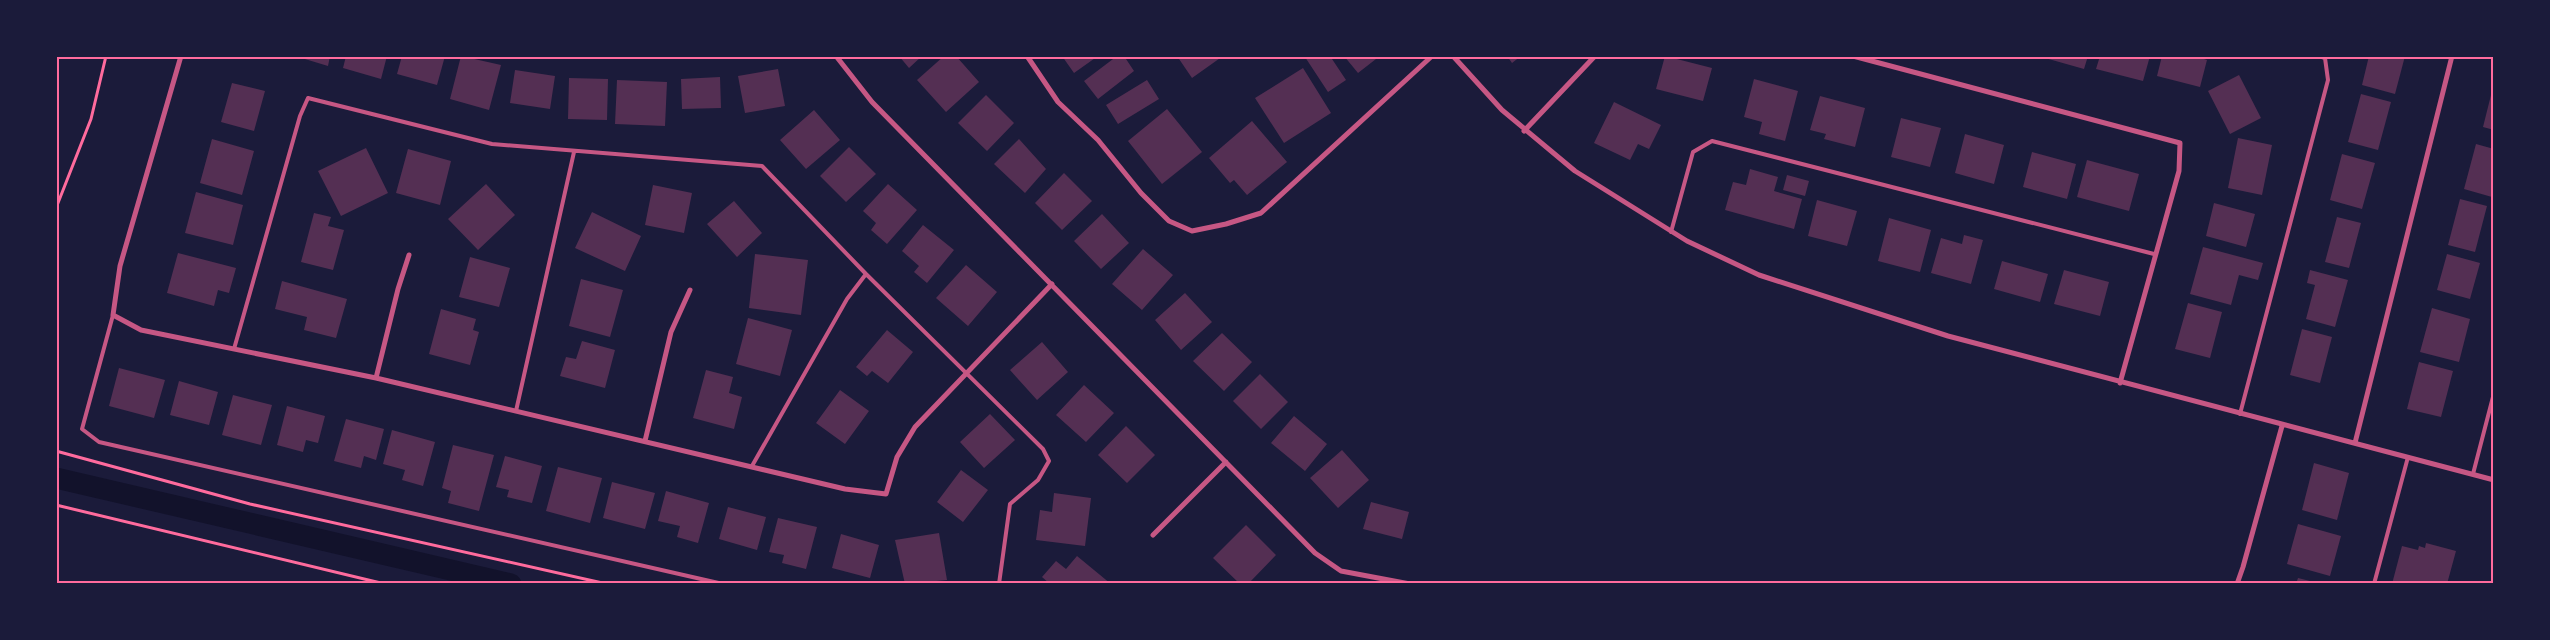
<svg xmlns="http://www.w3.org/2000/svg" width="2550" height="640" font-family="'Crimson Pro',serif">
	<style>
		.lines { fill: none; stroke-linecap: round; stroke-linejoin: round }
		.canal { stroke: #12122b; stroke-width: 21 }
		.building { fill: #542f53 }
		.path { stroke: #ff6b9d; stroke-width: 3 }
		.service { stroke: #c65784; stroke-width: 4 }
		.minor { stroke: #c65784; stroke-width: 5 }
		.neatline { fill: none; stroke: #ff6b9d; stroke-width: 2 }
	</style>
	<rect width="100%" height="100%" fill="#1b1b3a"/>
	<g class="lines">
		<path class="canal" d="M56,478L511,584"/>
	</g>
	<path class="building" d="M295,56H330L328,66Z
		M346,56H387L381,79L343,68Z
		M402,56H445L437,85L397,74Z
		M461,56L501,65L489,110L450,99Z
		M899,56H922L909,68Z
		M944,56H956L979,82L946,112L917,80Z
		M1062,56H1098L1074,73Z
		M1117,56H1124L1134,71L1098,99L1084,81Z
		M1177,56H1223L1192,78Z
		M1330,56L1346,80L1328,92L1305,57Z
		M1344,56H1374L1376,59L1358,73Z
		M1507,56H1521L1512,63Z
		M1665,56L1712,68L1703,101L1656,89Z
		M2038,56H2088L2084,69Z
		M2100,56H2150L2143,81L2096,69Z
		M2162,56H2195L2207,60L2200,87L2157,76Z
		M2369,56H2405L2395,94L2362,85Z
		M1303,68L1331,113L1284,143L1255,98Z
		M778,69L785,106L745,113L738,76Z
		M515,70L555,76L550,109L510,103Z
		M2239,75L2261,118L2230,134L2208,91Z
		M720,77L721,108L682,109L681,79Z
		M569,78L608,79L607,120L568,119Z
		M1754,79L1798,91L1785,141L1759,134L1762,122L1744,117Z
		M617,80L667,82L665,126L615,124Z
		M1147,80L1159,99L1118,124L1106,105Z
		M232,83L265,91L254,131L221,122Z
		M2492,91H2494V130L2483,127Z
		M2361,94L2391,102L2378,150L2348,142Z
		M986,95L1014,123L987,151L958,123Z
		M1820,96L1865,108L1855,147L1824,139L1826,134L1810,130Z
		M1614,102L1661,125L1649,149L1638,144L1630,160L1594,143Z
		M1167,109L1202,152L1162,184L1128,141Z
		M814,110L840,140L806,169L780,140Z
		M1901,118L1941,128L1930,167L1891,157Z
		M1252,121L1287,162L1247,195L1234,180L1230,183L1209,158Z
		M1965,134L2004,145L1994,184L1955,173Z
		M2238,138L2272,145L2262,195L2228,188Z
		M212,139L254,151L242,195L200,183Z
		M1019,139L1046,169L1025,193L994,164Z
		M2476,144L2494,149L2492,197L2464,189Z
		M849,147L876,174L846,202L820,176Z
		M366,148L388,193L341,216L318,171Z
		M408,149L451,161L440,205L396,193Z
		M2032,152L2076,164L2067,199L2023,187Z
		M2342,154L2375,163L2362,209L2330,200Z
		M2087,160L2139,174L2129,211L2077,197Z
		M1750,169L1778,177L1774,191L1802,199L1794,229L1725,210L1733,182L1746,185Z
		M1064,173L1092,201L1062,230L1035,203Z
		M1787,175L1809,181L1805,196L1783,190Z
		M486,184L515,215L478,250L448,219Z
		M888,184L917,210L887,244L871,230L876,223L863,211Z
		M653,185L692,193L684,233L645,225Z
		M196,192L243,205L233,245L185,233Z
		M2460,199L2487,206L2475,252L2448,245Z
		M1817,200L1857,211L1847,246L1808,236Z
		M734,201L762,233L737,257L707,224Z
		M2214,203L2255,214L2246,247L2206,236Z
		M592,212L641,236L625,271L575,248Z
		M314,213L331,217L328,226L344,230L333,270L301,262Z
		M1102,214L1129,243L1101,269L1074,241Z
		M2337,217L2361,223L2349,268L2325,262Z
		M1889,218L1931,230L1920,272L1878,261Z
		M923,225L954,250L927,283L914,272L919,266L902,251Z
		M1964,235L1983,240L1971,284L1931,273L1941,238L1962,244Z
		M2203,247L2263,263L2258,280L2239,275L2231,305L2190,294Z
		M1143,249L1173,275L1142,310L1112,284Z
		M178,253L236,268L229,293L218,290L214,306L167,293Z
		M755,254L808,260L801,315L749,308Z
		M2447,254L2480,263L2470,299L2437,290Z
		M470,257L510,268L499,307L459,297Z
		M2002,261L2048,274L2040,302L1994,289Z
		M966,265L997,292L968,326L936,298Z
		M2064,270L2109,282L2100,316L2054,304Z
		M2310,270L2348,280L2335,327L2306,319L2315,285L2307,283Z
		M581,279L623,290L610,337L569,326Z
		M282,281L347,299L336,338L304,330L307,317L275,309Z
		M1185,293L1212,322L1181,350L1155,320Z
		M2188,303L2222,312L2210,358L2175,349Z
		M2432,308L2470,319L2459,362L2420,352Z
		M441,309L476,319L473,330L479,332L470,365L429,354Z
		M748,318L792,330L780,376L736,364Z
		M2302,329L2332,337L2320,383L2290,375Z
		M887,330L913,352L888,383L872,371L867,376L856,367Z
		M1222,333L1252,362L1224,391L1193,361Z
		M582,341L615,350L605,388L560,376L566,357L576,359Z
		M1042,342L1068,372L1037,400L1010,370Z
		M2419,362L2453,371L2441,417L2407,409Z
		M119,368L165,380L154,418L109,406Z
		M706,370L733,377L729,393L742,397L734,429L693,418Z
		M1260,374L1288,402L1261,429L1233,401Z
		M179,381L218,392L209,425L170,415Z
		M1084,385L1114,413L1086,442L1056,415Z
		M840,390L869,411L845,444L816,423Z
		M233,395L272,405L261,445L222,435Z
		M287,406L325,416L318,443L306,440L303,452L277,445Z
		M990,414L1015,440L984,468L960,442Z
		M1294,416L1327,444L1305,471L1271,443Z
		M346,419L384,429L376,460L364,456L361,468L334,461Z
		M1126,426L1155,455L1127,483L1098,455Z
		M392,430L435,442L423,486L402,480L405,470L383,464Z
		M453,445L494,455L479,511L448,503L451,491L442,488Z
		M1342,450L1369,480L1338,508L1310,478Z
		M505,456L542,466L532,503L507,497L509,490L496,487Z
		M2314,463L2349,473L2337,520L2302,510Z
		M558,467L602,478L590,523L546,511Z
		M961,470L988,490L963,522L937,502Z
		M612,482L655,493L645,529L603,518Z
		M666,491L709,503L698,543L677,537L680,526L658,521Z
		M1054,493L1091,498L1085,546L1036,540L1040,510L1052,512Z
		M1371,502L1409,512L1402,539L1363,529Z
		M728,507L766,517L757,550L719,539Z
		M778,518L817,527L806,569L782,563L784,555L769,552Z
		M2298,524L2341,536L2330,576L2287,564Z
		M1246,525L1276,555L1248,584H1240L1213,558Z
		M939,533L947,580L905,584L895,540Z
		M841,534L879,545L870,578L832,568Z
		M2426,543L2456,551L2447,584H2392L2402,546L2418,550L2419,546L2425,548Z
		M1077,556L1111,584H1050L1042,577L1056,561L1066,569Z
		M2298,578L2318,583V584H2296Z"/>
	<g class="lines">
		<path class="path" d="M56,208L91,119L106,56
			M56,451L250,504L607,584
			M56,505L385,584"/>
		<path class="service" d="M1671,232L1693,152L1712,141L2154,254
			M113,315L82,429L99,442L723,584
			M234,349L300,116L308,98L492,144L762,166L866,274L1043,449L1049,461L1038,480L1010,504L999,584
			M516,411L574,152
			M2240,414L2328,80L2325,58L2319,56
			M752,466L847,299L866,274
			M2473,474L2494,393
			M2374,584L2408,457"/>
		<path class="minor" d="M181,56L120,266L113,315L141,330L376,378L845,489L886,494L897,457L915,427L1052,284
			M836,56L872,102L1315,553L1341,571L1410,584
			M1027,56L1058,102L1098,140L1141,193L1169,221L1192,231L1226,224L1261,213L1432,56
			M1453,56L1502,110L1575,171L1687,241L1759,275L1948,336L2494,480
			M1853,56L2180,143L2179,171L2120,383
			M1524,131L1595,56
			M376,378L398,289L409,255
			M645,441L671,332L690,290
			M2355,443L2452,56
			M1153,535L1226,462
			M2237,584L2243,567L2282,426"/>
	</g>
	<rect width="2550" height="640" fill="none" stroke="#1b1b3a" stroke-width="115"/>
	<rect x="58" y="58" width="2434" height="524" class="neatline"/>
</svg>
